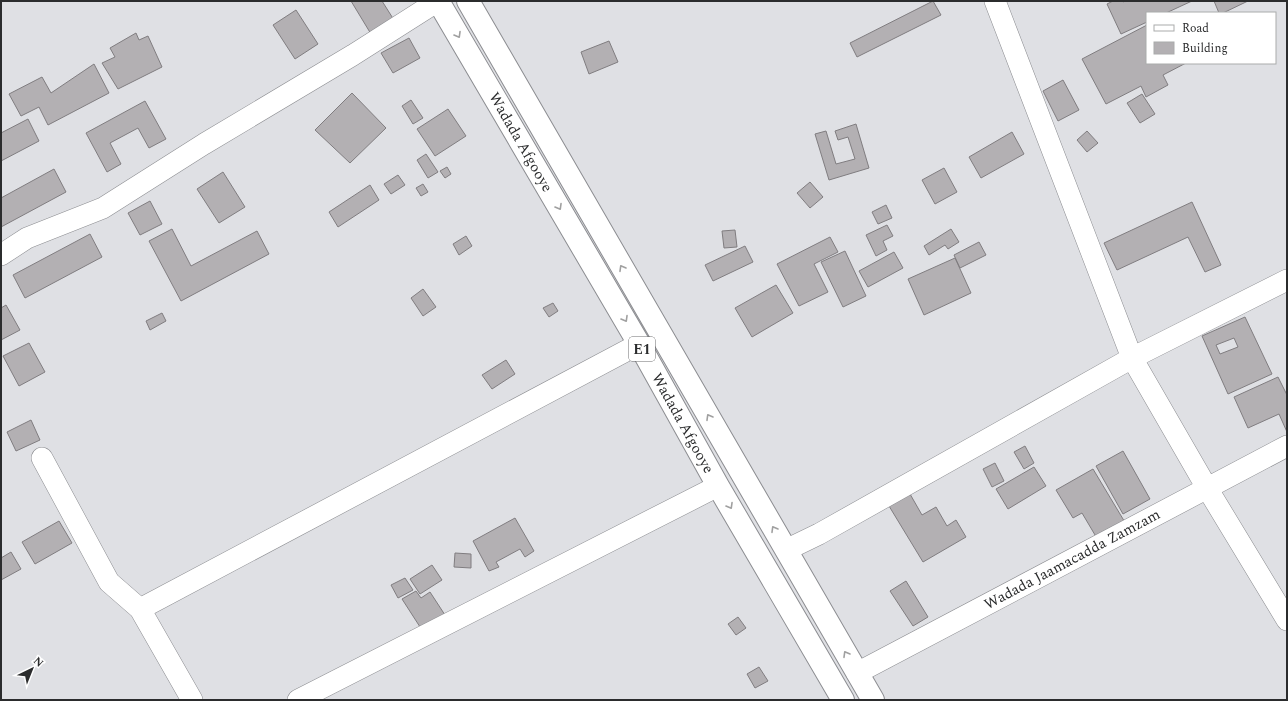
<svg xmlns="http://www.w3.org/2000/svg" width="1288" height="701" font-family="Spectral,serif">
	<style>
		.building { fill: #b3b0b3; stroke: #807d80; fill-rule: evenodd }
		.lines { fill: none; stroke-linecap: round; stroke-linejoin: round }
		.street-casing { stroke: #8c8d91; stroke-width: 22 }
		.highway-casing { stroke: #8c8d91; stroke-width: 24 }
		.street { stroke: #fff; stroke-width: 21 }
		.highway { stroke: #fff; stroke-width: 22 }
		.oneway { stroke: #a0a0a0 }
		.labels { text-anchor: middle; stroke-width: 4; stroke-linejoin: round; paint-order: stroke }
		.shield { fill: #fff; stroke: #6b6b6c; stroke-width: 1 }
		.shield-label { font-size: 14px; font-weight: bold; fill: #2b2c2d }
		.street-label { font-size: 15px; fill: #2b2c2d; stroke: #fff }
	</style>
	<rect width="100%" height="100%" fill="#dfe0e4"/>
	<path class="building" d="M351,1H382L394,20L371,34Z
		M933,1L941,15L857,57L850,43Z
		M1113,1H1122L1123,2L1125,1H1192L1166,13H1147V22L1121,34L1107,4Z
		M1214,1H1248L1223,13H1219Z
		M296,10L318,44L295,59L273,25Z
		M1147,25V63H1186L1163,75L1168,85L1146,97L1141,86L1106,104L1082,59Z
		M136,33L139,40L148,36L162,67L118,89L102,63L115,57L110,48Z
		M409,38L420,58L393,73L381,53Z
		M609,41L618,62L589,74L581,52Z
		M94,64L109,93L48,125L39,107L21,116L9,94L42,77L51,93Z
		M1063,80L1079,110L1058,121L1043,91Z
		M352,93L386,128L350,163L315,130Z
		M1142,94L1155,114L1140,123L1127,103Z
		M411,100L423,118L413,124L402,106Z
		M145,101L166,139L149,148L138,128L110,143L121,164L107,172L86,133Z
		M448,109L466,136L435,156L417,129Z
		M28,119L39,141L1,161V133Z
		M856,124L869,168L829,180L815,134L826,131L836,164L855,159L848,137L838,140L835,131Z
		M1087,131L1098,143L1087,152L1077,140Z
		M1012,132L1024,154L981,178L969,157Z
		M426,154L438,172L428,178L417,160Z
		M447,167L451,174L445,178L440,171Z
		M944,168L957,192L935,204L922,180Z
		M54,169L66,192L1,227V198Z
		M223,172L245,207L219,223L197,189Z
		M398,175L405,185L391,194L384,184Z
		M810,182L823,197L810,208L797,193Z
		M423,184L428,192L421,196L416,188Z
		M370,185L379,200L338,227L329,212Z
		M150,201L162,224L140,235L128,213Z
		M1192,202L1221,265L1205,272L1188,237L1117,270L1104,243Z
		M886,205L892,218L878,224L872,212Z
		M887,225L893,236L883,241L887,250L876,256L866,235Z
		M172,229L191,266L257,231L269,254L181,301L149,241Z
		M951,229L959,242L948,249L945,245L929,255L924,246Z
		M735,230L737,247L724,248L722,231Z
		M90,234L102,257L25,298L13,275Z
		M466,236L472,246L459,255L453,244Z
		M830,237L838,252L814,264L828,292L799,306L777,264Z
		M979,242L986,255L960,268L954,255Z
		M745,246L753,262L713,281L705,265Z
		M845,251L866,296L843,307L821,262Z
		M894,252L903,268L868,287L859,271Z
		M955,258L971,293L924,315L908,279Z
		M776,285L793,313L752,337L735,308Z
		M423,289L436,307L423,316L411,298Z
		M553,303L558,311L549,317L543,308Z
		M6,305L20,330L1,340V308Z
		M162,313L166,321L150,330L146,321Z
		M1245,317L1272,374L1228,394L1202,336ZM1234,338L1238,347L1220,354L1216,345Z
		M29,343L45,372L19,386L3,356Z
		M506,360L515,374L492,389L482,375Z
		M1278,377L1287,395V432L1279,414L1248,428L1234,397Z
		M31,420L40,440L16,451L7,432Z
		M1025,446L1034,463L1024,469L1014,452Z
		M1123,451L1150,499L1123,514L1096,466Z
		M995,463L1004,481L992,487L983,469Z
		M1034,467L1046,486L1008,509L996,489Z
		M1093,469L1126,524L1098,540L1082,513L1073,518L1056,490Z
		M910,494L922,515L936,507L947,526L956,520L966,537L923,562L889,506Z
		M515,518L534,551L525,557L520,549L496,562L499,567L489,571L473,541Z
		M59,521L72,543L35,564L22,542Z
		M11,552L21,569L1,580V558Z
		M455,553L471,554V568L454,567Z
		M432,565L442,580L420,594L410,579Z
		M405,578L413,590L398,598L391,585Z
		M906,581L928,617L913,626L890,591Z
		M416,591L421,598L430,592L445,615L422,630L402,599Z
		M738,617L746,628L736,635L728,624Z
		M759,667L768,681L755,688L747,674Z"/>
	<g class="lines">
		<defs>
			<path id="street" d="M1,255L27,238L103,208L204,144L353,55L438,1
				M1287,280L1132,358L1207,488L1287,620
				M42,458L109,582L140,609L192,700
				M786,550L819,534L1132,358L995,1
				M140,609L639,344
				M857,673L1287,446
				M298,700L718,486"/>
			<path id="highway" d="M438,1L639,344L718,486L843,700
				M468,1L873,700"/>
		</defs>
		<use href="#street" class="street-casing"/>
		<use href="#highway" class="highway-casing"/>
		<use href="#street" class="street"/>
		<use href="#highway" class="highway"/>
	</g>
	<defs><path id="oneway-chevron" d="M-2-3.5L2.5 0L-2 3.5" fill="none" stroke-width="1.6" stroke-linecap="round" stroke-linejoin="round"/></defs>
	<g class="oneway">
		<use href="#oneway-chevron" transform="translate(458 35) rotate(60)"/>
		<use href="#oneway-chevron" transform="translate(559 207) rotate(60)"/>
		<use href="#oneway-chevron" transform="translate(622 268) rotate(-120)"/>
		<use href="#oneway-chevron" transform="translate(625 319) rotate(60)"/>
		<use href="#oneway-chevron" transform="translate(709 417) rotate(-120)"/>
		<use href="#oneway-chevron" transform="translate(730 506) rotate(60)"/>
		<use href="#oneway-chevron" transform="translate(774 529) rotate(-120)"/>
		<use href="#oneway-chevron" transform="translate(846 654) rotate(-120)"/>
	</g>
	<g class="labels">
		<rect class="shield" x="629" y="337" width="26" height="24" rx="3"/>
		<g class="shield-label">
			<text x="642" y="354">E1</text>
		</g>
		<g class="street-label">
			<text transform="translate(521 142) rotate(60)" y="5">Wadada Afgooye</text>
			<text transform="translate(683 423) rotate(61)" y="5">Wadada Afgooye</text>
			<text transform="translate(1072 559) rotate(-28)" y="5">Wadada Jaamacadda Zamzam</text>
		</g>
	</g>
	<rect width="1288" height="701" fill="none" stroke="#2b2c2d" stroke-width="4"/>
	<rect x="1146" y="12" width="130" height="52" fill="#ffffff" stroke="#aaabab"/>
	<rect x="1154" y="25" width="20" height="6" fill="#ffffff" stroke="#aaabab"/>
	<text x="1182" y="32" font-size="12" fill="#2b2c2d">Road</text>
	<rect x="1154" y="42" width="20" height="12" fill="#b3b0b3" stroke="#aaabab"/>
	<text x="1182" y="52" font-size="12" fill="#2b2c2d">Building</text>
	<g transform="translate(32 669) rotate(43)" stroke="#ffffff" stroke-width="3" paint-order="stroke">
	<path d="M0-3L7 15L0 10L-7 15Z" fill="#2b2c2d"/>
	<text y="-6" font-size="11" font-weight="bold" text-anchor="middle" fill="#2b2c2d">N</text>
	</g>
</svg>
